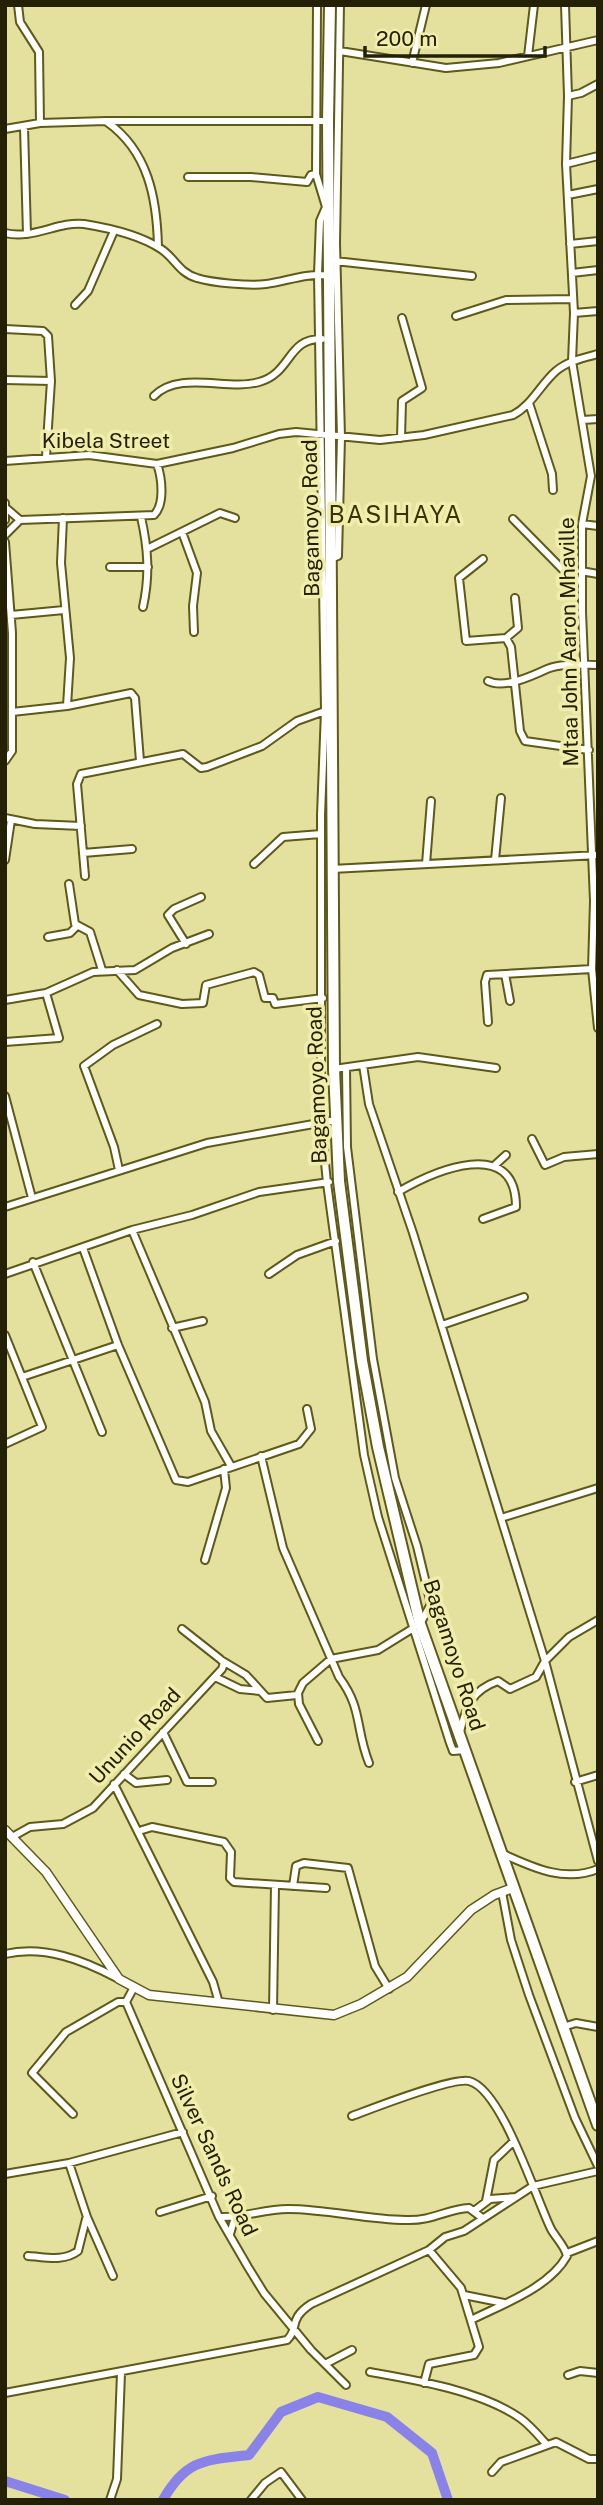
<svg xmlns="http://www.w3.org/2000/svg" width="603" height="2505" font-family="'Public Sans',sans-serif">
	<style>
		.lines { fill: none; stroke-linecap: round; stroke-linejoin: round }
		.river { stroke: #8982e9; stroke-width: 10 }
		.minor-casing { stroke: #5f5a18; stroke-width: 10 }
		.tertiary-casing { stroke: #5f5a18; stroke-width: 11 }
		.trunk-casing { stroke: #5f5a18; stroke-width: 14 }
		.minor { stroke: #fff; stroke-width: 6 }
		.tertiary { stroke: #fff; stroke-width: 8 }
		.trunk { stroke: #fff; stroke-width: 10 }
		.labels { text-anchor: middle; stroke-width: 7; stroke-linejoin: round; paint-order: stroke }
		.street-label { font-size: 21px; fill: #232006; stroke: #f1edab }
		.quarter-label { font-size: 24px; letter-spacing: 2px; fill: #383300; stroke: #f1edab }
	</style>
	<rect width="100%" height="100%" fill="#e4e09e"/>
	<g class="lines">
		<path class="river" d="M5,2481L65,2500
			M163,2500C186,2459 206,2460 249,2455L281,2412L318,2397L387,2417L432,2453L448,2500"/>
		<defs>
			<path id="minor" d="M18,5L20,22L39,52L40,123
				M317,5L316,174L326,207L320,221L318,274L325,711L321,815V1122L327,1183L364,1455L378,1517L450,1743L453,1751L465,1750
				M565,5L568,96L566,164L574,313L572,361L591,476L582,524V612L594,901L592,969L598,1028
				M340,51L446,68L499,63L598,40
				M528,56L534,5
				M412,63L426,5
				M568,96L581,93L598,84
				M107,122C148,151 157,198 158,247
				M24,127L27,234
				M5,129L40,123L106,121H328
				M566,164L598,156
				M188,177H251L307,182L311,175L316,174
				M568,195L598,189
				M5,233C33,240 58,221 84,224C109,228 140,235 161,249C175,258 179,273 197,278C213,283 250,286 266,284C288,281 308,272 330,276
				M570,244L598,241
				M335,261L472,276
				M572,273L598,270
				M75,305L88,291L114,231
				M574,313L598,311
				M456,316L506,300L573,299
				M5,329L43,331L48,336L51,381L46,457
				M5,380L51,381
				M154,396C179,370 228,391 259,382C292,373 287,338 322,339
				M529,403L552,474L553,490
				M582,420L598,419
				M401,438L402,401L422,388L402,318
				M5,461L89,455L157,464L233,448L279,434L296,432L380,440L424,435L513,415C532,405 540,385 556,371C568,361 583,358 598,354
				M5,503V520
				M6,508L20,520
				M141,517C148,548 150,575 143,607
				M63,518L61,563L70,658L67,706
				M513,519L569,576L582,582
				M582,524L598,526
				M182,532L197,573L193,606L194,632
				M5,535L20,520L154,515C165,504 162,478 157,464
				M5,542L12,633V751L5,761
				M149,548L220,513L235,518
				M331,559L338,556L341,437L336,243L340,5
				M483,559L459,578L466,641L506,638L511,647L520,731L525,741L589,750
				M110,567H148
				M581,571L598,574
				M11,615L64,610
				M506,638L518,628L515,598
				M488,681C504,689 532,676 547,669C561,663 583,665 598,665
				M12,712L67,706L131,693L135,698L140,761
				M5,818L35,824L81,826
				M83,853L132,849
				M5,860L11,820
				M495,860L501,798
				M254,864L283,837L321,834
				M426,864L431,801
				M332,869L598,855
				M85,876L77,784L81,774L183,754L201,768L207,767L262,746L297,721L325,711
				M69,884L75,924L90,932L102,970
				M48,937L70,933L77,926
				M186,944L168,915L174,909L201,897
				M117,970L139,995L182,1004L203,1003L206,985L254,972L259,975L265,998H273L275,1004L323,998
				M505,974L510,1001
				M5,1000L46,993L93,972L135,970L172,948L209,934
				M488,1022L485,982L487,975L592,969
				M5,1042L59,1038L46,993
				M363,1065L369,1104L413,1233L545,1661L536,1677L510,1689L498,1681C472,1690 466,1706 460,1732
				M334,1069L418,1057L496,1068
				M5,1096L32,1198
				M532,1139L545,1165L564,1157L598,1154
				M495,1165L506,1155
				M119,1170L114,1147L84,1066L113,1045L157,1024
				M398,1192C434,1171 516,1135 516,1207L483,1219
				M5,1207L207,1143L336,1120
				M132,1230L205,1402L211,1431L231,1466
				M83,1248L118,1345L176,1480L188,1482L299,1444L311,1429L307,1409
				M33,1262L102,1432
				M5,1274L132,1230L192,1215L259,1192L329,1182
				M269,1274L297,1255L336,1241
				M442,1325L524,1297
				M172,1328L203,1321
				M5,1335L42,1427L5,1444
				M22,1377L118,1345
				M261,1456L283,1548L339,1677C363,1709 355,1728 369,1763
				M501,1518L598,1488
				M205,1560L226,1488L224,1469
				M598,1620L569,1637L545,1661L598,1861
				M221,1660L246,1675L267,1698L297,1695
				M215,1677L240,1689L260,1691
				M163,1732L187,1782H212
				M318,1741L299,1704L298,1693L303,1683L331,1659L378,1650L420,1624L431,1604L417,1546L395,1478L373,1359L347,1147L346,1068
				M124,1774L136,1783L167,1780
				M575,1782L598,1775
				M114,1784L213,1982L219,2003
				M139,1831L152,1827L224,1842L231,1852L230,1878L234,1882L326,1888
				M12,1837L30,1827L63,1824L93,1808L222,1669L224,1663L220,1659L182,1629
				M501,1853C532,1867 564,1883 598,1869
				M293,1886L296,1866L304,1863L348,1868L375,1966L389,1989
				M502,1892L511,1940L529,1995L575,2118L598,2166
				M5,1954C44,1945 83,1960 117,1978
				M126,2002L219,2217L248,2267L264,2293L311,2350L346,2385
				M126,2002L133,1989
				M273,2010L275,1885
				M563,2027L576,2023L598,2027
				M73,2114L32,2073L66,2032L118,2002H126
				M352,2116C371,2109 452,2077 469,2081C502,2089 536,2199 551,2229C556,2238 565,2246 567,2256C549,2288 503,2304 471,2320
				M69,2163L87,2217L113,2276
				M5,2174L69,2163L183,2132
				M486,2201L494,2160L514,2141
				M474,2211L490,2199L516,2197
				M160,2212L212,2196
				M219,2217C243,2218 264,2209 288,2209C328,2209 367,2220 406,2220C433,2221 447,2209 469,2208L481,2217
				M230,2234L235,2217
				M567,2253L598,2241
				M28,2256C46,2257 63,2262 78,2251L86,2219
				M464,2295L504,2303
				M325,2364L352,2350
				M370,2372C416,2380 481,2391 520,2418C530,2425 539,2436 547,2445
				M568,2375L580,2371L598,2373
				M424,2383L429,2364L474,2355L479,2347L461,2288L429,2250
				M5,2393L287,2340C300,2328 287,2320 311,2304L429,2250L445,2237L464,2231L533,2186L598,2171
				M492,2472L501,2462L556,2442L589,2459H598
				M110,2500L117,2479L121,2373
				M251,2500L265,2483L281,2472L302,2500"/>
			<path id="tertiary" d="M5,1830L46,1872L119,1979L149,1995L334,2015L361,2004L407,1977L471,1910L494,1895L513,1888"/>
			<path id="trunk" d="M330,5L328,121L334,1069L339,1181L362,1361L378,1447L420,1624L598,2125"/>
		</defs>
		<use href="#minor" class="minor-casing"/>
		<use href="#tertiary" class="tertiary-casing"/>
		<use href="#trunk" class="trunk-casing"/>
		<use href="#minor" class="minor"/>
		<use href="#tertiary" class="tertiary"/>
		<use href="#trunk" class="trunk"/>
	</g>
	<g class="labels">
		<g class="street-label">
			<text x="106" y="448">Kibela Street</text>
			<text transform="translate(311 518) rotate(-91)" y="7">Bagamoyo Road</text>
			<text transform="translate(569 642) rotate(-91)" y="7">Mtaa John Aaron Mhaville</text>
			<text transform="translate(317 1085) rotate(-92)" y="7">Bagamoyo Road</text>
			<text transform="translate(454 1655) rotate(72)" y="7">Bagamoyo Road</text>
			<text transform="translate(135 1736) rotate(-47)" y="7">Ununio Road</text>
			<text transform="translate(214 2155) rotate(65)" y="7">Silver Sands Road</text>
		</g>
		<g class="quarter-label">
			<text x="396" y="523">BASIHAYA</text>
		</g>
	</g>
	<rect width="603" height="2505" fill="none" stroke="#232006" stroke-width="14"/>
	<path d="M365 46v10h180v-10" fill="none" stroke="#232006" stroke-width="3.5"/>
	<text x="376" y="46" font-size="21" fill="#232006" stroke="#f1edab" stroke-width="5" paint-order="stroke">200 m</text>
</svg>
